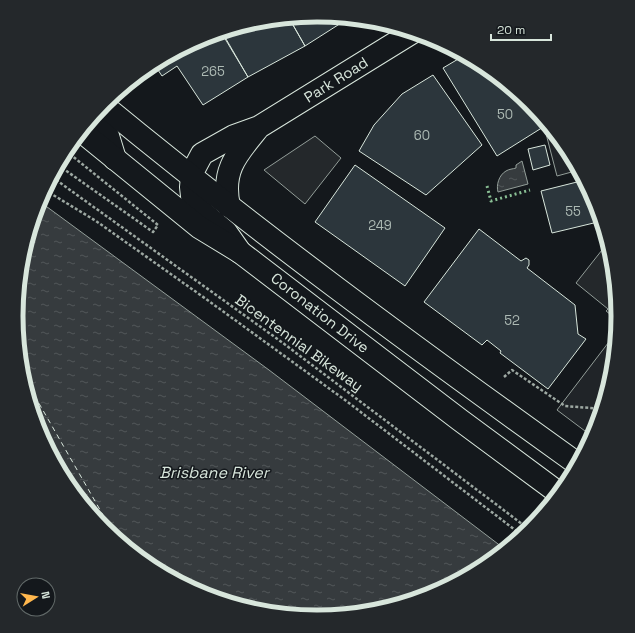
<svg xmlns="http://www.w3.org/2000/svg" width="635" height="633" font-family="'Space Grotesk',sans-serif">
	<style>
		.green { fill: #202428; stroke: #939e99 }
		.parking { fill: #24282b; stroke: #939e99 }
		.water { fill: url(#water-ripples); stroke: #939e99 }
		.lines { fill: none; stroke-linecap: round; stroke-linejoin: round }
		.ferry { stroke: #d8e6dc; stroke-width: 1; stroke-dasharray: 5 4; stroke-linecap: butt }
		.building { fill: #2c363c; stroke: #d8e6dc }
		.minor-casing { stroke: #d8e6dc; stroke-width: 24 }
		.highway-casing { stroke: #d8e6dc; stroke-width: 24 }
		.path { stroke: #9da8a2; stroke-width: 2.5; stroke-dasharray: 3 2; stroke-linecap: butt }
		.minor { stroke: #14181c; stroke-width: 22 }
		.highway { stroke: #14181c; stroke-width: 22 }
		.hedge { stroke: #8ac095; stroke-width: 3; stroke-dasharray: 2 3; stroke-linecap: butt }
		.labels { text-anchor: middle; stroke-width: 3; stroke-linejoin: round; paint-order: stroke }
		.number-label { font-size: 13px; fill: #adbab4 }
		.street-label { font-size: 15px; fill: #d8e6dc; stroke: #14181c }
		.water-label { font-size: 16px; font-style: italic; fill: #d8e6dc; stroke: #14181c }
		.rim { fill: none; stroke: #d8e6dc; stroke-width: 5 }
	</style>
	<defs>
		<pattern id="water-ripples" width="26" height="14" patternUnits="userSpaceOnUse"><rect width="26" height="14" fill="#363b3e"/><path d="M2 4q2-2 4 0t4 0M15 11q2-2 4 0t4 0" fill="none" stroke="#525759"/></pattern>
	</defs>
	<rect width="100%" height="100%" fill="#14181c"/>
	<path class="green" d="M549,125L568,149L579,170L557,176L544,126Z
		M618,330L613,376L596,432L593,437L557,410Z"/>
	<path class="parking" d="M315,136L341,158L305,204L264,170Z
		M602,250L613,258L619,321L606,311L608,309L576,283Z"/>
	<path class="water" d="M522,161L528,184L498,192C496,185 499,175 506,171C509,169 513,169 516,168V165Z
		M39,201L269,370L506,550L485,567L433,595L376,612L317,618L258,612L202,595L150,567L104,530L67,484L39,432L22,375L16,316L22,257Z"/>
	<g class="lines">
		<path class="ferry" d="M21,372L107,522L129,550"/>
	</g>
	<path class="building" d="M318,15L349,18L305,46L289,18Z
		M289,18L305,46L248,77L222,32L259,21Z
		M221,32L248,77L203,105L177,66L162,76L154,64L202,38Z
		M465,55L485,66L531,103L548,124L497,156L443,68Z
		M433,75L482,145L426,195L359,151L374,125L402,94Z
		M545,145L550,165L533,170L528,149Z
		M355,165L445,228L405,286L315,222Z
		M585,180L596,201L602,221L552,233L541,191Z
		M479,229L521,261L526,258L529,260V265L527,268L575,305L578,334L586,339L548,389L500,353L501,351L487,340L482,345L424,302Z"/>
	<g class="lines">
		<defs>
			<path id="minor" d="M90,120L108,136L115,159
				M229,206C221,170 237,154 259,127
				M240,252L226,232L199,209L194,202L192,196L191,187L192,177L194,169L202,154L234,136L259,127L413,32"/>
			<path id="highway" d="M103,105C256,231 417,349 579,465
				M81,131L199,227L240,252L460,420L560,494"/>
		</defs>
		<use href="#minor" class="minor-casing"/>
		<use href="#highway" class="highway-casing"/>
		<path class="path" d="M58,165L153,232L158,225L66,151
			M52,177L283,343L530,530
			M45,190L96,221L206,299L345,400L523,536
			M504,377L512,370L565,406L603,409"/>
		<use href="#minor" class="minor"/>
		<use href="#highway" class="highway"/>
		<path class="hedge" d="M487,186L491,201L530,190"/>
	</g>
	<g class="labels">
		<g class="number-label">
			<text x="213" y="76">265</text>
			<text x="505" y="119">50</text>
			<text x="422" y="140">60</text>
			<text x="573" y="216">55</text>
			<text x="380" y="230">249</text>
			<text x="512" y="325">52</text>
		</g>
		<g class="street-label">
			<text transform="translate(336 80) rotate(-32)" y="5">Park Road</text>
			<text transform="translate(320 313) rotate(38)" y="5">Coronation Drive</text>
			<text transform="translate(299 343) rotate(36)" y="5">Bicentennial Bikeway</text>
		</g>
		<g class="water-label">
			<text x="214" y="478">Brisbane River</text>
		</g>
	</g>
	<path d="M0 0H635V633H0ZM23 316a294 294 0 1 1 588 0a294 294 0 1 1-588 0Z" fill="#24282b" fill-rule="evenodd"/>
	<path class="rim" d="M23 316a294 294 0 1 1 588 0a294 294 0 1 1-588 0Z"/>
	<g transform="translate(36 597) rotate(79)"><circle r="19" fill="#14181c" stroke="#626a69"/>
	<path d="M0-3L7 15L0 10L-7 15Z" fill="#ffb74d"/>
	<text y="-6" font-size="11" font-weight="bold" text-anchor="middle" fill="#d8e6dc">N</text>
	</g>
	<path d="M491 34v6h60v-6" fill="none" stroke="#d8e6dc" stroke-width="2"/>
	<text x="497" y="34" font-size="12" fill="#d8e6dc" stroke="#14181c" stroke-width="3" paint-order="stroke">20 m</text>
</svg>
